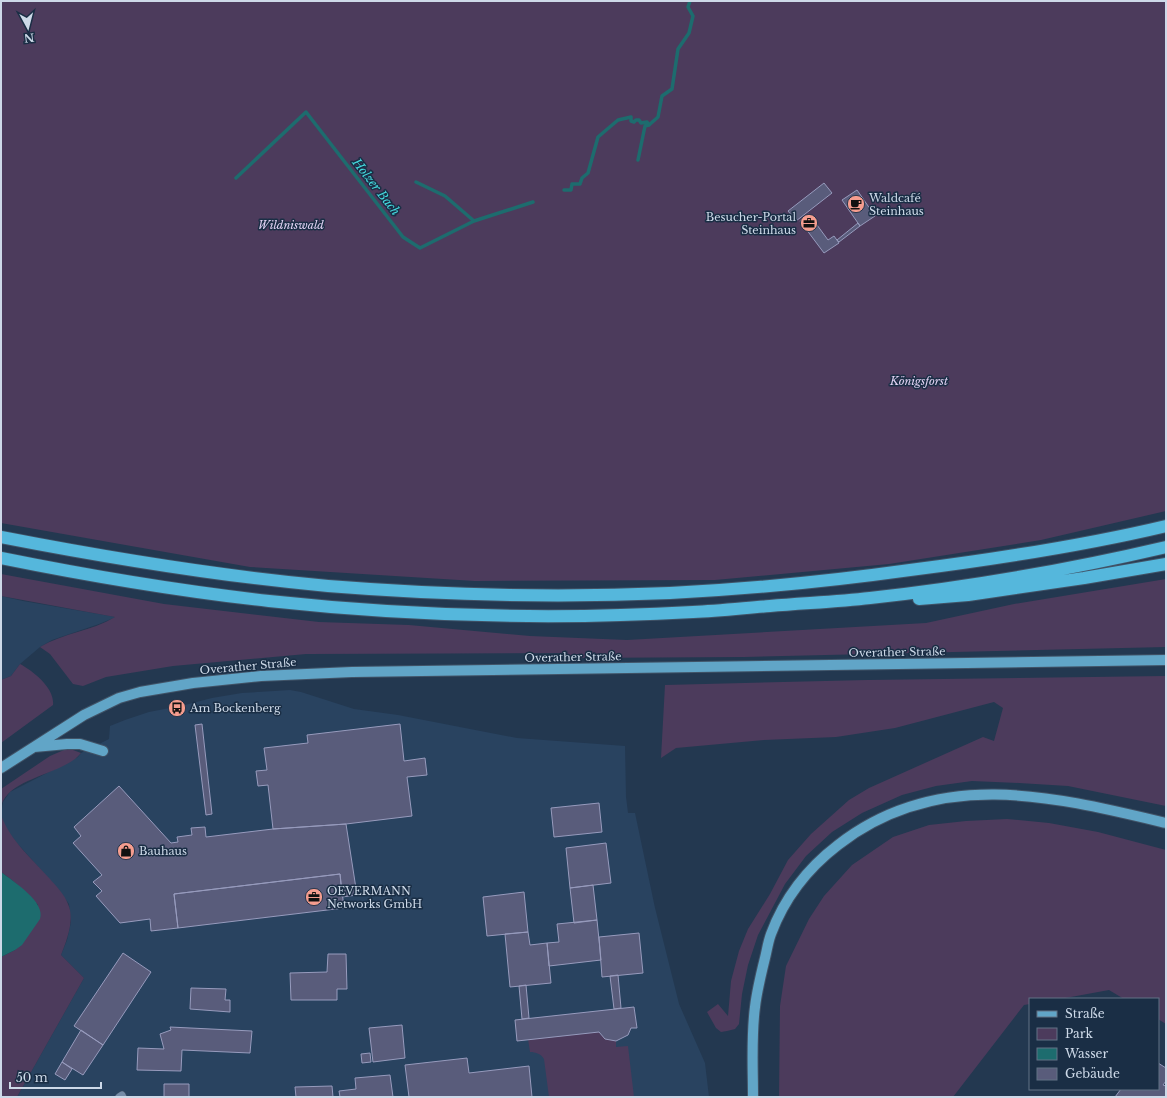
<svg xmlns="http://www.w3.org/2000/svg" width="1167" height="1098" font-family="'Libre Baskerville',serif">
	<style>
		.built { fill: #294360 }
		.green { fill: #4c3b5c }
		.water { fill: #1d6c6e }
		.lines { fill: none; stroke-linecap: round; stroke-linejoin: round }
		.stream { stroke: #1d6c6e; stroke-width: 3.5 }
		.building { fill: #595c7b; stroke: #979bbd }
		.minor-casing { stroke: #415367; stroke-width: 8 }
		.major-casing { stroke: #415367; stroke-width: 12 }
		.highway-casing { stroke: #415367; stroke-width: 14 }
		.minor { stroke: #748ba7; stroke-width: 7 }
		.major { stroke: #61a5c7; stroke-width: 10 }
		.highway { stroke: #55b7dc; stroke-width: 12 }
		.labels { text-anchor: middle; stroke-width: 3; stroke-linejoin: round; paint-order: stroke }
		.poi-label { font-size: 11px; fill: #cdd9e8; stroke: #1a2e45; text-anchor: start }
		.park-label { font-size: 11px; font-style: italic; fill: #e2d2f3; stroke: #1a2e45 }
		.street-label { font-size: 11px; fill: #cdd9e8; stroke: #1a2e45 }
		.water-label { font-size: 12px; font-style: italic; fill: #45d8dd; stroke: #1a2e45 }
	</style>
	<rect width="100%" height="100%" fill="#233850"/>
	<path class="built" d="M1,596L23,601L116,617L99,624L52,640L40,647L20,664L11,676L1,680Z
		M290,690L301,692L354,709L398,715L517,738L625,746L626,797L628,813H635L655,908L679,1004L705,1063L709,1097H17L84,978L61,955L67,940L71,922L69,904L58,889L16,842L5,827L1,815L3,802L10,792L78,757L81,753L109,739L110,726L125,720L149,712L185,705L212,698L242,693Z"/>
	<path class="green" d="M1,1H1166V511L1041,540L889,564L715,580L475,581L250,567L1,523Z
		M1,574L164,604L319,622L409,625L530,636L627,640L926,623L1014,604L1166,579V647L744,657L567,658L568,650L567,653L306,654L173,666L106,677L83,686L73,684L50,654L40,647C63,633 92,631 115,617L1,596Z
		M20,664C33,671 55,688 53,705L1,743V680L11,676Z
		M1166,676V806L1068,786L1019,783L972,781L936,786L902,795L862,813L832,832L806,856L785,884L758,935L748,965L742,994L739,1024L735,1029L727,1031L721,1032L716,1028L707,1012L718,1004L728,1016L731,981L739,951L748,929L770,894L788,860L811,834L849,800L869,788L983,737L994,741L1003,708L994,702L895,728L836,737L764,740L676,748L661,758L665,685L867,680Z
		M64,750H73L81,753C66,773 15,777 3,801C1,804 2,809 1,813V789L50,756Z
		M1,815C10,840 32,859 50,879C56,886 65,895 68,904C75,919 67,940 61,955L84,978L17,1097H1V957L15,950L38,905C27,892 15,882 1,872Z
		M1007,819L1049,823L1098,832L1166,850V1024L1158,1019V999H1124L1109,990L1060,999H1030V1004L1024,1005L953,1097H779L780,1006L786,966L809,919L824,896L852,865L893,837L929,825L966,821Z
		M599,1032L601,1035L616,1041V1047L628,1046L634,1097H549L544,1059C541,1054 536,1052 530,1052L528,1039Z"/>
	<path class="water" d="M1,872C14,882 46,902 40,919L22,945L15,950L1,957Z"/>
	<g class="lines">
		<path class="stream" d="M638,160L645,126L649,125
			M236,178L306,112L403,237L420,248L474,221L533,202
			M416,182L445,196L474,221
			M564,190H571L572,184H580L582,178L588,173L598,137L618,120L631,117V121L634,122L636,120H639L641,123L647,122L649,125L658,117L662,96L672,89L678,49L689,33L693,16L688,7L690,1"/>
	</g>
	<path class="building" d="M824,183L832,193L796,221L788,211Z
		M857,190L875,216L860,226L842,200Z
		M809,214L828,240L834,236L839,243L824,253L800,221Z
		M858,223L860,226L839,242L837,240Z
		M202,724L212,814L206,815L195,725Z
		M400,724L404,761L425,758L427,775L407,777L412,816L346,824L273,829L268,785L258,786L256,771L267,770L264,748L308,743L307,735Z
		M119,786L171,843L178,842L177,837L192,835L191,828L205,827L206,837L273,829L346,824L357,895L342,897L340,874L174,894L178,928L151,931L150,919L120,923L96,896L102,891L93,882L102,875L73,843L81,836L74,827Z
		M599,803L602,832L554,837L551,808Z
		M606,843L611,883L570,888L566,848Z
		M340,874L344,908L178,928L174,894Z
		M593,885L597,920L574,923L570,888Z
		M524,892L528,932L487,936L483,897Z
		M597,920L601,960L549,966L547,943L559,942L557,924Z
		M528,932L530,945L547,943L551,983L510,987L505,934Z
		M639,933L643,973L602,977L599,937Z
		M123,953L151,972L103,1045L74,1026Z
		M328,954H346L347,989H337V1000H291L290,973L327,972Z
		M618,975L621,1008L614,1009L610,976Z
		M526,985L529,1018L522,1019L519,986Z
		M191,988L226,989L225,1000H230V1012L190,1009Z
		M634,1007L637,1028H631L628,1035L616,1041L605,1039L599,1032L517,1041L515,1020Z
		M402,1025L405,1058L373,1062L369,1028Z
		M170,1027L252,1031L250,1053L182,1050L181,1071L137,1070L138,1048L164,1049L160,1034L171,1030Z
		M81,1030L103,1045L83,1075L62,1062Z
		M370,1053L371,1062L362,1063L361,1054Z
		M467,1058L469,1073L529,1066L532,1097H409L405,1065Z
		M62,1062L72,1069L65,1080L55,1074Z
		M1158,1063L1166,1068V1081L1163,1085L1166,1086V1097H1115L1121,1089H1158Z
		M390,1075L393,1097H340L339,1091L356,1089L355,1078Z
		M164,1084H189V1097H164Z
		M332,1086L333,1097H296L295,1087Z"/>
	<g class="lines">
		<defs>
			<path id="minor" d="M119,1097L122,1095L123,1097"/>
			<path id="major" d="M34,747L67,744H80L103,751
				M1,768L84,715L119,698L140,692L193,683L261,676L352,672L1166,660
				M753,1097C753,1067 751,1037 755,1007C757,990 761,974 765,958C767,950 768,942 771,934C784,899 808,868 838,845C938,767 1053,796 1166,823"/>
			<path id="highway" d="M1,537C109,558 218,576 328,586C441,595 556,598 670,593C750,589 831,581 910,570C996,559 1082,546 1166,526
				M1,558C90,576 179,591 269,601C408,616 554,620 693,612C719,611 744,608 770,606C803,603 836,602 870,598C969,587 1068,570 1166,547
				M919,599L968,595L1084,578L1166,564"/>
		</defs>
		<use href="#minor" class="minor-casing"/>
		<use href="#major" class="major-casing"/>
		<use href="#highway" class="highway-casing"/>
		<use href="#minor" class="minor"/>
		<use href="#major" class="major"/>
		<use href="#highway" class="highway"/>
	</g>
	<defs>
		<symbol id="cafe-disc" viewBox="-11 -11 22 22"><circle r="9.5" fill="#f59d8f" stroke="#1a2e45"/><path d="M-5.5-4.5H6V0H3Q3 3.5 0 3.5H-2.5Q-5.5 3.5-5.5 0ZM3-3.2v2h1.7v-2ZM-6 4.5H4V6H-6Z" fill="#111"/></symbol>
		<symbol id="office-disc" viewBox="-11 -11 22 22"><circle r="9.5" fill="#f59d8f" stroke="#1a2e45"/><path d="M-6-3h4V-5.5h4V-3h4V5H-6ZM-1-4.5V-3h2v-1.5ZM-6 0V1H6V0Z" fill="#111"/></symbol>
		<symbol id="bus-disc" viewBox="-11 -11 22 22"><circle r="9.5" fill="#f59d8f" stroke="#1a2e45"/><path d="M-5-6H5V4H4V6H2V4H-2V6H-4V4H-5ZM-3.5-4V0h7V-4ZM-3.5 1.2v1.5H-2V1.2ZM2 1.2v1.5H3.5V1.2Z" fill="#111"/></symbol>
		<symbol id="shop-disc" viewBox="-11 -11 22 22"><circle r="9.5" fill="#f59d8f" stroke="#1a2e45"/><path d="M-5-2.5h2.3a2.7 3.5 0 0 1 5.4 0H5L5.5 6h-11ZM-1.5-2.5h3a1.5 2.3 0 0 0-3 0Z" fill="#111"/></symbol>
	</defs>
	<g fill-rule="evenodd">
		<use href="#cafe-disc" x="846" y="194" width="20" height="20"/>
		<use href="#office-disc" x="799" y="213" width="20" height="20"/>
		<use href="#bus-disc" x="167" y="698" width="20" height="20"/>
		<use href="#shop-disc" x="116" y="841" width="20" height="20"/>
		<use href="#office-disc" x="304" y="887" width="20" height="20"/>
	</g>
	<g class="labels">
		<g class="poi-label">
			<text x="869" y="202">Waldcafé<tspan x="869" dy="13">Steinhaus</tspan></text>
			<text x="796" y="221" text-anchor="end">Besucher-Portal<tspan x="796" dy="13">Steinhaus</tspan></text>
			<text x="190" y="712">Am Bockenberg</text>
			<text x="139" y="855">Bauhaus</text>
			<text x="327" y="895">OEVERMANN<tspan x="327" dy="13">Networks GmbH</tspan></text>
		</g>
		<g class="park-label">
			<text x="291" y="229">Wildniswald</text>
			<text x="919" y="385">Königsforst</text>
		</g>
		<g class="street-label">
			<text transform="translate(897 652) rotate(-1)" y="4">Overather Straße</text>
			<text transform="translate(573 657) rotate(-1)" y="4">Overather Straße</text>
			<text transform="translate(248 666) rotate(-5)" y="4">Overather Straße</text>
		</g>
		<g class="water-label">
			<text transform="translate(376 187) rotate(52)" y="4">Holzer Bach</text>
		</g>
	</g>
	<rect width="1167" height="1098" fill="none" stroke="#cdd9e8" stroke-width="4"/>
	<rect x="1029" y="998" width="130" height="92" fill="#1a2e45" stroke="#627286"/>
	<rect x="1037" y="1011" width="20" height="6" fill="#61a5c7" stroke="#627286"/>
	<text x="1065" y="1018" font-size="12" fill="#cdd9e8">Straße</text>
	<rect x="1037" y="1028" width="20" height="12" fill="#4c3b5c" stroke="#627286"/>
	<text x="1065" y="1038" font-size="12" fill="#cdd9e8">Park</text>
	<rect x="1037" y="1048" width="20" height="12" fill="#1d6c6e" stroke="#627286"/>
	<text x="1065" y="1058" font-size="12" fill="#cdd9e8">Wasser</text>
	<rect x="1037" y="1068" width="20" height="12" fill="#595c7b" stroke="#627286"/>
	<text x="1065" y="1078" font-size="12" fill="#cdd9e8">Gebäude</text>
	<g transform="translate(28 28) rotate(173)" stroke="#1a2e45" stroke-width="3" paint-order="stroke">
	<path d="M0-3L7 15L0 10L-7 15Z" fill="#cdd9e8"/>
	<text y="-6" font-size="11" font-weight="bold" text-anchor="middle" fill="#cdd9e8">N</text>
	</g>
	<path d="M10 1082v6h91v-6" fill="none" stroke="#cdd9e8" stroke-width="2"/>
	<text x="16" y="1082" font-size="12" fill="#cdd9e8" stroke="#1a2e45" stroke-width="3" paint-order="stroke">50 m</text>
</svg>
